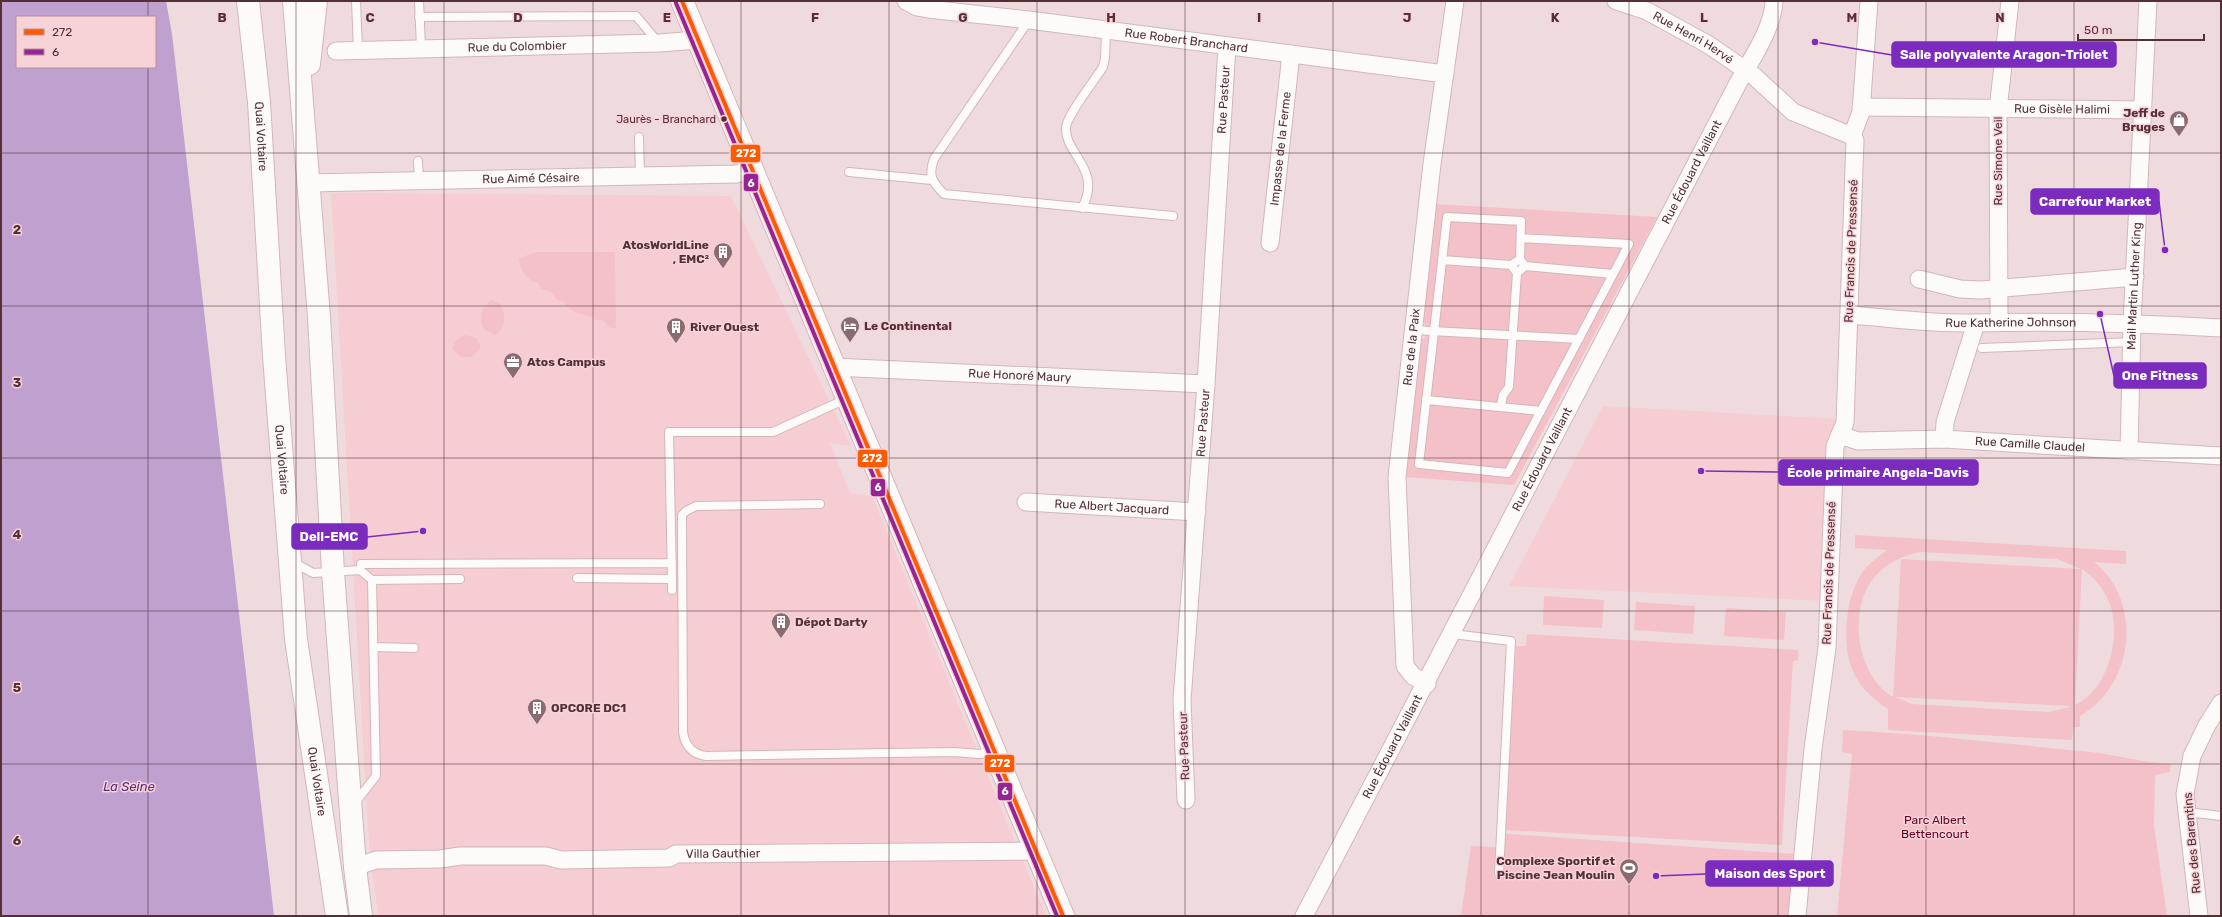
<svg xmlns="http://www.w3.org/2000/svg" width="2222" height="917" font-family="Rubik,sans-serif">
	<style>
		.built { fill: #f5cdd3 }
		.green { fill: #f4c1c9; fill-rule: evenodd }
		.water { fill: #bfa0cf; fill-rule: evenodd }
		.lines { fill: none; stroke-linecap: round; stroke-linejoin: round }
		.lane-casing { stroke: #d1b7bb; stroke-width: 10 }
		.street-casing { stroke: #d1b7bb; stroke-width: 19 }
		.secondary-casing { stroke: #d1b7bb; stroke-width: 24 }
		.primary-casing { stroke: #d1b7bb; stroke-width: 24 }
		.lane { stroke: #fdfafa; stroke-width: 8 }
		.street { stroke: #fdfafa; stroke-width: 17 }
		.secondary { stroke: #fdfafa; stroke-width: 22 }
		.primary { stroke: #fdfafa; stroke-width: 22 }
		.bus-1-casing { stroke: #f7d3d8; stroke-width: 7 }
		.bus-2-casing { stroke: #f7d3d8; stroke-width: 7 }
		.bus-1 { stroke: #ff5a00; stroke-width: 4 }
		.bus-2 { stroke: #952594; stroke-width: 4 }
		.grid { fill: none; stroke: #523036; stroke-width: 1; stroke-opacity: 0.55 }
		.bus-dot { fill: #523036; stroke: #f7d3d8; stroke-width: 1.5 }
		.labels { text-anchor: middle; stroke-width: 3; stroke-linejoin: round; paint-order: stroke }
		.bus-label { font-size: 11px; fill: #523036; stroke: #f7d3d8; text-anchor: end }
		.street-label { font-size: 12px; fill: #523036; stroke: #f7d3d8 }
		.poi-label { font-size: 12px; font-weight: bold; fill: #523036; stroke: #f7d3d8; text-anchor: start }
		.park-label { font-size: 12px; fill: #670026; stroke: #f7d3d8 }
		.water-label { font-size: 13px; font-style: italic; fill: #5b2c7c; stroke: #f7d3d8 }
		.grid-label { font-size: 13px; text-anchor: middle; font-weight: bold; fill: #523036; stroke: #f7d3d8; stroke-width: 3; stroke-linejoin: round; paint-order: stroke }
		.leader { fill: none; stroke: #7b2cbf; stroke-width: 1.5 }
		.callout-dot { fill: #7b2cbf; stroke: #f7d3d8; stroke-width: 1.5 }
		.callout { fill: #7b2cbf; stroke: #7b2cbf; stroke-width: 1.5 }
		.callout-label { font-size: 13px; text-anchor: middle; font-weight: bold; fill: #fff }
		.line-badge { stroke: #f7d3d8; stroke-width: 1.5 }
		.badge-label { font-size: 11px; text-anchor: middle; font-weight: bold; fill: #fff }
	</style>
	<rect width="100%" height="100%" fill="#efdbde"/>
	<path class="built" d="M331,193L731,196L851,446L830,443L850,493L872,496L1046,916H378L369,844Z
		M1603,406L1837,419L1825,601L1509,586Z"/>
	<path class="green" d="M1434,204L1657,217L1514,485L1405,477L1420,340L1425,338L1426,325L1422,321Z
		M537,252H615L616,328H610L603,320C595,322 594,318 588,316C578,312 568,312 563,301L557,300L551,292L541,289L538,282C527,282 519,268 519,258Z
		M492,300L500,304C505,313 508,327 495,335L485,330C478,321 481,305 492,300Z
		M465,335L476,338L480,344V350L471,357H461L452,349L455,341Z
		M1855,535L2126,551V564L2094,562C2144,601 2134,686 2080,716V727H2073L2072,740L1888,730V709C1873,699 1859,687 1852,669C1841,642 1846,593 1864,570C1871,562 1879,556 1887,550L1855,548ZM1921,552L2057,559L2081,569L1901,559L1893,697C1854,674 1847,604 1878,573C1891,561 1905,555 1921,552ZM2082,569C2094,577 2104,589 2109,602C2123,634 2108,691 2075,705ZM1895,697L2070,706V707L2048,712L1912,704Z
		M1544,596L1604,600L1602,628L1543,625Z
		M1636,602L1695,606L1693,634L1634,630Z
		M1726,608L1786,612L1784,640L1724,636Z
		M1527,634L1798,650V660L1793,661L1782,845L1505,830L1516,646H1526Z
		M1843,730C1925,734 2008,744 2090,752C2118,755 2143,763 2171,764L2170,772L2155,775L2154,826L2167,916H1837L1852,754L1842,752Z
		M1497,833L1795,854L1790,916H1461L1471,846L1496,847Z"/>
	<path class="water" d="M1,1H166L172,34L274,916H1ZM17,17H155V67H17Z"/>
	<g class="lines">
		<defs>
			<path id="lane" d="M356,1L358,50
				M419,1L421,48
				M419,17L636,16L658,42
				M1029,20L934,159C928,175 932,182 944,194L1173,216
				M639,137L640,176
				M418,161L419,181
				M849,172L932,180
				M1082,208C1103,169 1064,154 1066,127C1068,114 1094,81 1103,67L1105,58L1106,31
				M1520,259L1521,221L1447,217L1419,464L1508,473L1629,244L1521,238
				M1442,260L1511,265
				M1525,266L1520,259L1511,265L1517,273L1525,266L1613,274
				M1413,330L1579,339
				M1982,348L2132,342
				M1426,400L1541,411
				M1501,406L1503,395L1509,387L1517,273
				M820,504L696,506L686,511L682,515L683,732C685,746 692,754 706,756L954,752L980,754L994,751
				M293,562L313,573L360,570L372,580L460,579
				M361,564L672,563
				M577,578L672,579V590
				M672,579L669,432H773L846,399
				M1452,634L1511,641L1499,873
				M373,647L414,648
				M354,804L376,776L372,580
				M2187,812L2221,816"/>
			<g id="street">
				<path id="s1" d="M906,1L917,7L928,9L1029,20L1445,74"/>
				<path id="s2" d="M1616,1L1647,11L1709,45L1754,76L1793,112L1852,136L1855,140L1845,423L1835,446L1827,648L1813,749L1797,916"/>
				<path id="s3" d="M336,51L659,43L698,40"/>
				<path id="s4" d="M1861,107L2143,110"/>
				<path d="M1852,136L1861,112L1869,1"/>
				<path id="s5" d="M308,183L736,174L752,170"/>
				<path id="s6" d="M1270,243L1291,54"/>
				<path d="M1919,279L1960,289L1981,290L2135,277"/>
				<path id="s7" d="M1849,315C1891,318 1934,324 1976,323C2058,321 2139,323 2221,328"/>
				<path d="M1999,321L1998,110L2010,1"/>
				<path id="s8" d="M833,367L1206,384"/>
				<path id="s9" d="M1840,435L1858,441L1944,439L2221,456"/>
				<path d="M1944,439L1945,422L1976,323"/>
				<path id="s10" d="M2129,451L2132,323L2148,1"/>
				<path id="s11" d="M1026,502L1197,512"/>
				<path id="s12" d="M1427,684L1413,676L1405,666L1397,477L1432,164L1455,1"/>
				<path id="s13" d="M1186,800L1182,700L1206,384L1227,46"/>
				<path id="s14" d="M355,867L376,860L440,859L460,856H546L561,860L669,858L676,854L1035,851"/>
				<path id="s15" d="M1304,916L1737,85C1750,61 1773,29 1774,1"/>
				<path d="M2199,916L2185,794L2192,756L2207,725L2221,703"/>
			</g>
			<path id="secondary" d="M682,1L1063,916"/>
			<g id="primary">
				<path id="s16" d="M248,1L259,102L274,356L296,639L337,916"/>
				<path d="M294,1L319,317L333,572L355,867L361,916"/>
				<path d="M309,64L316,1"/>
			</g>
		</defs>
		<use href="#lane" class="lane-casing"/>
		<use href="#street" class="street-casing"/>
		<use href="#secondary" class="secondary-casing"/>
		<use href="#primary" class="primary-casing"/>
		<use href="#lane" class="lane"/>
		<use href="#street" class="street"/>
		<use href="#secondary" class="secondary"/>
		<use href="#primary" class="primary"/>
		<defs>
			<path id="bus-1" d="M682,1L1063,916"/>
			<path id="bus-2" d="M676,3L1057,916"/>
		</defs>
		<use href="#bus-1" class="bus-1-casing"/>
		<use href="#bus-2" class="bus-2-casing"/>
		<use href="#bus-1" class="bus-1"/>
		<use href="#bus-2" class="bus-2"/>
	</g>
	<path class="grid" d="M148,1V17M296,1V916M444,1V916M593,1V916M741,1V916M889,1V916M1037,1V916M1185,1V916M1333,1V916M1481,1V916M1629,1V916M1778,1V916M1926,1V916M2074,1V916M148,67V916M1,153H2221M1,306H2221M1,458H2221M1,611H2221M1,764H2221"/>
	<defs>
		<symbol id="shop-pin" viewBox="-11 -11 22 30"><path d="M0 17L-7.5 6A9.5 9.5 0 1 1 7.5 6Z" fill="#896c71" stroke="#f7d3d8"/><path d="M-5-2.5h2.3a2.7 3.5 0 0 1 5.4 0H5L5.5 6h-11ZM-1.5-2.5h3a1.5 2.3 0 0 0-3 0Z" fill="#fff"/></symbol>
		<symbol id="building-pin" viewBox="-11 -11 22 30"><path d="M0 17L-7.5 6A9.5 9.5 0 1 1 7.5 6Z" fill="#896c71" stroke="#f7d3d8"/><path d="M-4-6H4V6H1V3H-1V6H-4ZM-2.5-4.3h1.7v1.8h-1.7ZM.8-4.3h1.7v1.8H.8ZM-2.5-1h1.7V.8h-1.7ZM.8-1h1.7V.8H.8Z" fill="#fff"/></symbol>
		<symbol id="hotel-pin" viewBox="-11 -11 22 30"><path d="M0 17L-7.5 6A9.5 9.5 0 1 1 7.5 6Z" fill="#896c71" stroke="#f7d3d8"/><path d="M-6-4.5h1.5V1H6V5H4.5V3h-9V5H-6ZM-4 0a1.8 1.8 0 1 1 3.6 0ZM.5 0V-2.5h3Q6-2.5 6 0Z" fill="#fff"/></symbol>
		<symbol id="office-pin" viewBox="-11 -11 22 30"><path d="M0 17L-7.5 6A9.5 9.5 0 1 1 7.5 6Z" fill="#896c71" stroke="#f7d3d8"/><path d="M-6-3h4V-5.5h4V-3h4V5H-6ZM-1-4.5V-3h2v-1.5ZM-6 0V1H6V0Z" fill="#fff"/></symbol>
		<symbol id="stadium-pin" viewBox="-11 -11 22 30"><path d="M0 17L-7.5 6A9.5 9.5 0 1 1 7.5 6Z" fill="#896c71" stroke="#f7d3d8"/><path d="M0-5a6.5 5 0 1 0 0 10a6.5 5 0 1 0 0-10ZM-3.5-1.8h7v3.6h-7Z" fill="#fff"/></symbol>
	</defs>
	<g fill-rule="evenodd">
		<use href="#shop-pin" x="2168" y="109" width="22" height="30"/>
		<use href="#building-pin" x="712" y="241" width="22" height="30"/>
		<use href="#hotel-pin" x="839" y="315" width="22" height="30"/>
		<use href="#building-pin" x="665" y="316" width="22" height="30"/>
		<use href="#office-pin" x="502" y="351" width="22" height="30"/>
		<use href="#building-pin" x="770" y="611" width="22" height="30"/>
		<use href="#building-pin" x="526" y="697" width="22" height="30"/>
		<use href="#stadium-pin" x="1618" y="857" width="22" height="30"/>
	</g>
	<circle class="bus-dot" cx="724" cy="119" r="3.5"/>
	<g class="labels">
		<g class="bus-label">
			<text x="716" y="123">Jaurès - Branchard</text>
		</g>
		<g class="street-label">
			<text dy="4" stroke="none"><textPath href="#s2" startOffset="86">Rue Henri Hervé</textPath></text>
			<text dy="4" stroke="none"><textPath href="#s1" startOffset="284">Rue Robert Branchard</textPath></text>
			<text dy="4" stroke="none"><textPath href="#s3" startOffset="181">Rue du Colombier</textPath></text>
			<text dy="4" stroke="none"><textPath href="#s13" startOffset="702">Rue Pasteur</textPath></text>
			<text dy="4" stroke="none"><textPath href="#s4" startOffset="201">Rue Gisèle Halimi</textPath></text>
			<text dy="4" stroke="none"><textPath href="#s16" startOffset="136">Quai Voltaire</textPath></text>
			<text dy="4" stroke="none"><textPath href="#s6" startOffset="95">Impasse de la Ferme</textPath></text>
			<text transform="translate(1998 161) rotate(-90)" y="4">Rue Simone Veil</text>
			<text dy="4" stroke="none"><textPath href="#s15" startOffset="839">Rue Édouard Vaillant</textPath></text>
			<text dy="4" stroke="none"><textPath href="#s5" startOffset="223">Rue Aimé Césaire</textPath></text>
			<text transform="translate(1851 251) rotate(-88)" y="4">Rue Francis de Pressensé</text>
			<text dy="4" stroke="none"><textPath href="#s10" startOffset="165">Mail Martin Luther King</textPath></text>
			<text dy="4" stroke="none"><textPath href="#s7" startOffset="162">Rue Katherine Johnson</textPath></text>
			<text dy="4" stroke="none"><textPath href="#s12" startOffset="349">Rue de la Paix</textPath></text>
			<text dy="4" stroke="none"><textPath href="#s8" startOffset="187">Rue Honoré Maury</textPath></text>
			<text dy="4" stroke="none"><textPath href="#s13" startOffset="378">Rue Pasteur</textPath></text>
			<text dy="4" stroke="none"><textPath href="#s9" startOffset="191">Rue Camille Claudel</textPath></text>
			<text dy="4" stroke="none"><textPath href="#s16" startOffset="460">Quai Voltaire</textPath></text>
			<text dy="4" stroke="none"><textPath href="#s15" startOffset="515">Rue Édouard Vaillant</textPath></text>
			<text dy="4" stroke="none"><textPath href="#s11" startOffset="86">Rue Albert Jacquard</textPath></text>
			<text transform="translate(1829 573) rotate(-88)" y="4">Rue Francis de Pressensé</text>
			<text transform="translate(1184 746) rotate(-92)" y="4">Rue Pasteur</text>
			<text dy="4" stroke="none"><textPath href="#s15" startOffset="191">Rue Édouard Vaillant</textPath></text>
			<text dy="4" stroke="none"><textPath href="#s16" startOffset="784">Quai Voltaire</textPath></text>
			<text transform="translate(2192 843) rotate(-95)" y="4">Rue des Barentins</text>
			<text dy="4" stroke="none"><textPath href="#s14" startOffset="371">Villa Gauthier</textPath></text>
		</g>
		<g class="poi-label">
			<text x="2165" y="117" text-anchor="end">Jeff de<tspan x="2165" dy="14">Bruges</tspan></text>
			<text x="709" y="249" text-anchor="end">AtosWorldLine<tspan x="709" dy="14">, EMC²</tspan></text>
			<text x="864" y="330">Le Continental</text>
			<text x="690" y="331">River Ouest</text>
			<text x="527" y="366">Atos Campus</text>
			<text x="795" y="626">Dépot Darty</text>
			<text x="551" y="712">OPCORE DC1</text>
			<text x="1615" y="865" text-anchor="end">Complexe Sportif et<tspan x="1615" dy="14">Piscine Jean Moulin</tspan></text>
		</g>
		<g class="park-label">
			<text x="1935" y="824">Parc Albert<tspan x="1935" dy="14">Bettencourt</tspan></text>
		</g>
		<g class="water-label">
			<text x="129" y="791">La Seine</text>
		</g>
	</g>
	<g class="grid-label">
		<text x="222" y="22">B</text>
		<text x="370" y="22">C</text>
		<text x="518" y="22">D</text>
		<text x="667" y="22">E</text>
		<text x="815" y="22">F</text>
		<text x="963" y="22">G</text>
		<text x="1111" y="22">H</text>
		<text x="1259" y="22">I</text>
		<text x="1407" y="22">J</text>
		<text x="1555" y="22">K</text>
		<text x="1704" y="22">L</text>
		<text x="1852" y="22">M</text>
		<text x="2000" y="22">N</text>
		<text x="17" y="234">2</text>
		<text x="17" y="387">3</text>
		<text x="17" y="539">4</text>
		<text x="17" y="692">5</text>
		<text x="17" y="845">6</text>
	</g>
	<path class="leader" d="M1815 42L1892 55M2165 250L2159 201M2100 314L2114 376M1701 471L1779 472M423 531L367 537M1656 876L1706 874"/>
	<g class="callout-dot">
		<circle cx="1815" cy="42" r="4"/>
		<circle cx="2165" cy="250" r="4"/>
		<circle cx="2100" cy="314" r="4"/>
		<circle cx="1701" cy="471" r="4"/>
		<circle cx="423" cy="531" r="4"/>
		<circle cx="1656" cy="876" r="4"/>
	</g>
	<g class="callout">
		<rect x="1892" y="42" width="224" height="25" rx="4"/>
		<rect x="2031" y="189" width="128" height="25" rx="4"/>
		<rect x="2114" y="363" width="92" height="25" rx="4"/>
		<rect x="1779" y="460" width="199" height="25" rx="4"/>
		<rect x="292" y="524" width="75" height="25" rx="4"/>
		<rect x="1706" y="861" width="127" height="25" rx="4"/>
	</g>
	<g class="callout-label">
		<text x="2004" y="59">Salle polyvalente Aragon-Triolet</text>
		<text x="2095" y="206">Carrefour Market</text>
		<text x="2160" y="380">One Fitness</text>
		<text x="1878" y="477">École primaire Angela-Davis</text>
		<text x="329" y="541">Dell-EMC</text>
		<text x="1770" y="878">Maison des Sport</text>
	</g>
	<g class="line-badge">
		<rect x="730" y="144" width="31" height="19" rx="4" fill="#ff5a00"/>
		<rect x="743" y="173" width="16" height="19" rx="4" fill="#952594"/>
		<rect x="857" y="449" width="31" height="19" rx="4" fill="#ff5a00"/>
		<rect x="870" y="478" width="16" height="19" rx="4" fill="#952594"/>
		<rect x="984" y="754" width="31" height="19" rx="4" fill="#ff5a00"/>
		<rect x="997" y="782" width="16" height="19" rx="4" fill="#952594"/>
	</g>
	<g class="badge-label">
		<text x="746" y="157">272</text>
		<text x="751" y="187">6</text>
		<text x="872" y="462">272</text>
		<text x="878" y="491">6</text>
		<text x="1000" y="767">272</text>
		<text x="1005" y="795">6</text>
	</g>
	<rect width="2222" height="917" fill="none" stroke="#523036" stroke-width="4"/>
	<rect x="16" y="16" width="140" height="52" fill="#f7d3d8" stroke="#b59297"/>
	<rect x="24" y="29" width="20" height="6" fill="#ff5a00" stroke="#b59297"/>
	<text x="52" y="36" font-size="12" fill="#523036">272</text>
	<rect x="24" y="49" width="20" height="6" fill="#952594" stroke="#b59297"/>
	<text x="52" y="56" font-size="12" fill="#523036">6</text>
	<path d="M2078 34v6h126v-6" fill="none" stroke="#523036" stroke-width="2"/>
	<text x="2084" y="34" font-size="12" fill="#523036" stroke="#f7d3d8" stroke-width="3" paint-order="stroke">50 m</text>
</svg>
